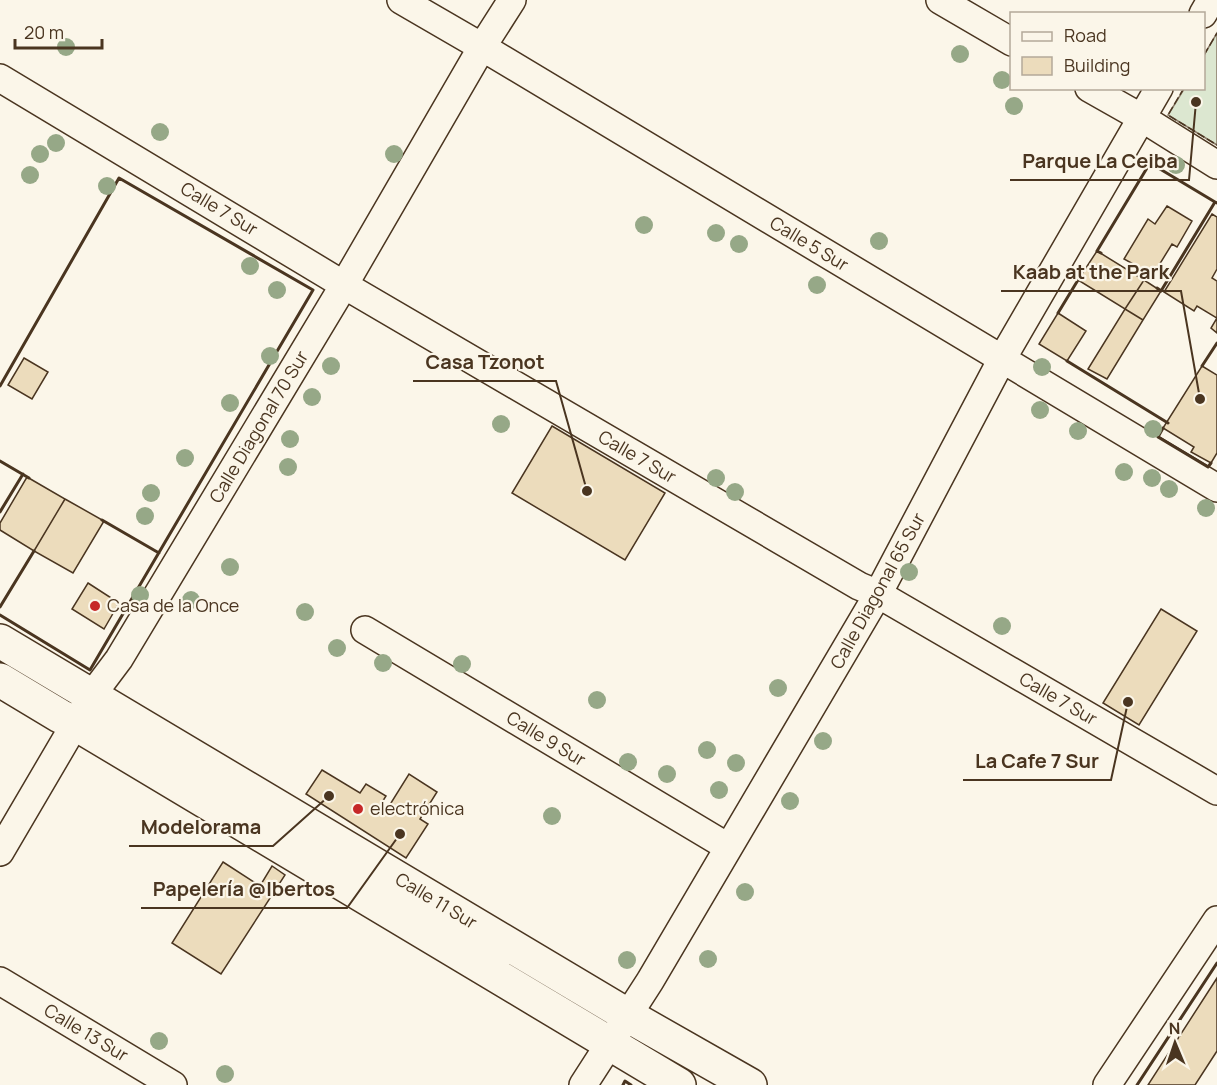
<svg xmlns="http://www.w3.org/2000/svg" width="1217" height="1085" font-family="Manrope,sans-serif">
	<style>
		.green { fill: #dce7d0; stroke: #887966; stroke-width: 1.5 }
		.building { fill: #ecdcbc; stroke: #4a3520; stroke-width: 1.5 }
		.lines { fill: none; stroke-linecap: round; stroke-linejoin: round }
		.street-casing { stroke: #4a3520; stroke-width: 30 }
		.secondary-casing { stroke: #4a3520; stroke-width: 36 }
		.street { stroke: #fbf6e9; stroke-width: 27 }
		.secondary { stroke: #fbf6e9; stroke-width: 33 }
		.fence { stroke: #4a3520; stroke-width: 1.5; stroke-dasharray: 8 3; stroke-linecap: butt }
		.wall { stroke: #4a3520; stroke-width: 3 }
		.tree { fill: #96a887 }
		.poi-dot { fill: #c62828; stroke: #fbf6e9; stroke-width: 2 }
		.labels { text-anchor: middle; stroke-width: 4.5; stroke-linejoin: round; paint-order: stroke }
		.street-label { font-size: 18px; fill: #4a3520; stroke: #fbf6e9 }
		.poi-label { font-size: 18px; fill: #4a3520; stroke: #fbf6e9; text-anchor: start }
		.leader { fill: none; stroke: #4a3520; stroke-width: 2 }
		.callout-dot { fill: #4a3520; stroke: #fbf6e9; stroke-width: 2 }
		.callout-label { font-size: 20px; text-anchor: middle; font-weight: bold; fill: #4a3520; stroke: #fbf6e9; stroke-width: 4.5; stroke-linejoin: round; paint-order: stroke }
	</style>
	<rect width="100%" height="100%" fill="#fbf6e9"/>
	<path class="green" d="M1217,33V145L1168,115L1184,89L1204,88V55Z"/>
	<path class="building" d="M1167,206L1192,221L1177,247L1172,244L1153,275L1124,259L1148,219L1155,224Z
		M1212,214L1217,217V269L1212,278L1217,281V333L1211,328L1217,318L1197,306L1194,311L1164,292Z
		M1097,251L1144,280L1125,309L1078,280Z
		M1144,280L1161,291L1143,320L1125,309Z
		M1125,309L1143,320L1107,379L1088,369Z
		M1058,313L1086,331L1067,361L1039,344Z
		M24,358L48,372L32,399L8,385Z
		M1202,366L1217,375V453L1211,463L1191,452L1194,447L1163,428Z
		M552,426L665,493L625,560L512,493Z
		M27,477L65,499L34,551L0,530V523Z
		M65,499L104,521L73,573L34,551Z
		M88,583L119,603L104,629L72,609Z
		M1161,609L1197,631L1139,725L1103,703Z
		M322,770L360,793L366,784L386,796L379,807L386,811L409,774L437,792L420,819L428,824L406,858L306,794Z
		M223,862L260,886L272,866L285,875L221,974L172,943Z
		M1217,978V1051L1195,1085H1148Z"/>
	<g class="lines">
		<defs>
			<path id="street" d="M401,0L482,47L1217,488
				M940,0L1012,42
				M1203,14L1211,0
				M0,78L344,285L859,586L878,594L1217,791
				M1089,88L1142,118L1217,165
				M365,630L728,847
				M0,852L92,695L119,659L344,285L482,47L512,0
				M0,981L173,1085
				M583,1085L650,981L878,594L1002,359L1159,88
				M1107,1085L1217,920"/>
			<path id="secondary" d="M0,641L627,1015L750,1085
				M0,680L60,716L76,724L679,1085"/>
		</defs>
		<use href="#street" class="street-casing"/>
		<use href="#secondary" class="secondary-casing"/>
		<use href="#street" class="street"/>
		<use href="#secondary" class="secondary"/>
		<path class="fence" d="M1204,55L1217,33
			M1184,88L1168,115L1217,145"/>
		<path class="wall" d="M1101,253L1097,251L1150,163L1215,202
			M1157,288L1161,291L1215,202L1217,203
			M1058,313L1078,280
			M1067,361L1168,423
			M1202,366L1217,343
			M0,386L119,178L313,290L90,670L0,615
			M1163,428L1158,437L1208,467L1211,463
			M0,461L29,478
			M0,512L23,474
			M102,520L159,553
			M0,607L34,551
			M623,1085L625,1081L631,1085
			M1137,1085L1217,963"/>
	</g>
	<g class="tree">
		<circle cx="66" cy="47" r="9"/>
		<circle cx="960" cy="54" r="9"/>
		<circle cx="1002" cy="80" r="9"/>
		<circle cx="1014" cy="106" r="9"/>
		<circle cx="160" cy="132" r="9"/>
		<circle cx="56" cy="143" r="9"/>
		<circle cx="40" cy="154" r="9"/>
		<circle cx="394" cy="154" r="9"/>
		<circle cx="1176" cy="165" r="9"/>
		<circle cx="30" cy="175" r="9"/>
		<circle cx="107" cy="186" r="9"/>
		<circle cx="644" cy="225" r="9"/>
		<circle cx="716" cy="233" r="9"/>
		<circle cx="879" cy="241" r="9"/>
		<circle cx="739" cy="244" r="9"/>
		<circle cx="250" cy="266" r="9"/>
		<circle cx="817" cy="285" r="9"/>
		<circle cx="277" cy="290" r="9"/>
		<circle cx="270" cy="356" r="9"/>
		<circle cx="331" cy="366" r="9"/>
		<circle cx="1042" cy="367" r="9"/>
		<circle cx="312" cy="397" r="9"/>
		<circle cx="230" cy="403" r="9"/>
		<circle cx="1040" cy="410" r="9"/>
		<circle cx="501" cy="424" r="9"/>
		<circle cx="1153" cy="429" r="9"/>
		<circle cx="1078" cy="431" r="9"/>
		<circle cx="290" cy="439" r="9"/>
		<circle cx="185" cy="458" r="9"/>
		<circle cx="288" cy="467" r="9"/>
		<circle cx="1124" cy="472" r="9"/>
		<circle cx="716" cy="478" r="9"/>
		<circle cx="1152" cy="478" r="9"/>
		<circle cx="1169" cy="489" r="9"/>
		<circle cx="735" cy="492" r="9"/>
		<circle cx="151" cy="493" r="9"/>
		<circle cx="1206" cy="508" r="9"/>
		<circle cx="145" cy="516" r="9"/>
		<circle cx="230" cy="567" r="9"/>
		<circle cx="909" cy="572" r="9"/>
		<circle cx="140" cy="595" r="9"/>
		<circle cx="191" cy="600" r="9"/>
		<circle cx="305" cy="612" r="9"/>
		<circle cx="1002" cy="626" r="9"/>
		<circle cx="337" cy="648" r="9"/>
		<circle cx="383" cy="663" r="9"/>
		<circle cx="462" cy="664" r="9"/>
		<circle cx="778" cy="688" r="9"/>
		<circle cx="597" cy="700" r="9"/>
		<circle cx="823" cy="741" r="9"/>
		<circle cx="707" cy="750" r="9"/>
		<circle cx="628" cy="762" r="9"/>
		<circle cx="736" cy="763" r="9"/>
		<circle cx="667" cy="774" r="9"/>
		<circle cx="719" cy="790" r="9"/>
		<circle cx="790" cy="801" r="9"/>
		<circle cx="552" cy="816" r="9"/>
		<circle cx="745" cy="892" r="9"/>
		<circle cx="708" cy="959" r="9"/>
		<circle cx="627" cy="960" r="9"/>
		<circle cx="159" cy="1041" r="9"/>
		<circle cx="225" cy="1074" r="9"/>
	</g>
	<g class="poi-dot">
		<circle cx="95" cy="606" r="6"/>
		<circle cx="358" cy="809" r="6"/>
	</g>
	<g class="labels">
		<g class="street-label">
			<text transform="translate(219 209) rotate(31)" y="6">Calle 7 Sur</text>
			<text transform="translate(809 244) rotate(31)" y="6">Calle 5 Sur</text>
			<text transform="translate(259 427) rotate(-59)" y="6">Calle Diagonal 70 Sur</text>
			<text transform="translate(637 457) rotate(30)" y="6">Calle 7 Sur</text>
			<text transform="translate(878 591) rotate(-61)" y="6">Calle Diagonal 65 Sur</text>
			<text transform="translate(1058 699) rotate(30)" y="6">Calle 7 Sur</text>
			<text transform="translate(546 739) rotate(31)" y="6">Calle 9 Sur</text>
			<text transform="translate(436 901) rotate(31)" y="6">Calle 11 Sur</text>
			<text transform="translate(86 1033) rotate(31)" y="6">Calle 13 Sur</text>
		</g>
		<g class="poi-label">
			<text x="107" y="612">Casa de la Once</text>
			<text x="370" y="815">electrónica</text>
		</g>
	</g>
	<path class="leader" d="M1196 102L1189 180H1010M1200 399L1181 291H1001M587 491L556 381H413M1128 702L1111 780H963M329 796L273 846H129M400 834L347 908H141"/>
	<g class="callout-dot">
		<circle cx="1196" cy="102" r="6"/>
		<circle cx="1200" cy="399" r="6"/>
		<circle cx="587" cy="491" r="6"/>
		<circle cx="1128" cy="702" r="6"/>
		<circle cx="329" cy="796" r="6"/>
		<circle cx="400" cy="834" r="6"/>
	</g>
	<g class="callout-label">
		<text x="1100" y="168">Parque La Ceiba</text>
		<text x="1091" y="279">Kaab at the Park</text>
		<text x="485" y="369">Casa Tzonot</text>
		<text x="1037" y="768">La Cafe 7 Sur</text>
		<text x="201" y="834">Modelorama</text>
		<text x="244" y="896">Papelería @lbertos</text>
	</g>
	<rect x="1010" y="12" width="195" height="78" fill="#fbf6e9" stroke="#b4a999" stroke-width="1.5"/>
	<rect x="1022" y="32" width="30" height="9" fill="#fbf6e9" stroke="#b4a999" stroke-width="1.5"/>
	<text x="1064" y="42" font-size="18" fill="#4a3520">Road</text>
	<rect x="1022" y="57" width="30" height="18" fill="#ecdcbc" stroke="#b4a999" stroke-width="1.5"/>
	<text x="1064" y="72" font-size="18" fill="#4a3520">Building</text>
	<g transform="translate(1175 1043) rotate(358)" stroke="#fbf6e9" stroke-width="4.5" paint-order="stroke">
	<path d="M0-4.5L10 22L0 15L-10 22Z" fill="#4a3520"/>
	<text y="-9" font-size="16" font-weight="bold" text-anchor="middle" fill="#4a3520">N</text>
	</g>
	<path d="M15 39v9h87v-9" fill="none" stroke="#4a3520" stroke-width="3"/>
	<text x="24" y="39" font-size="18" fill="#4a3520" stroke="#fbf6e9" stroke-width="4.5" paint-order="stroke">20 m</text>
</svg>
